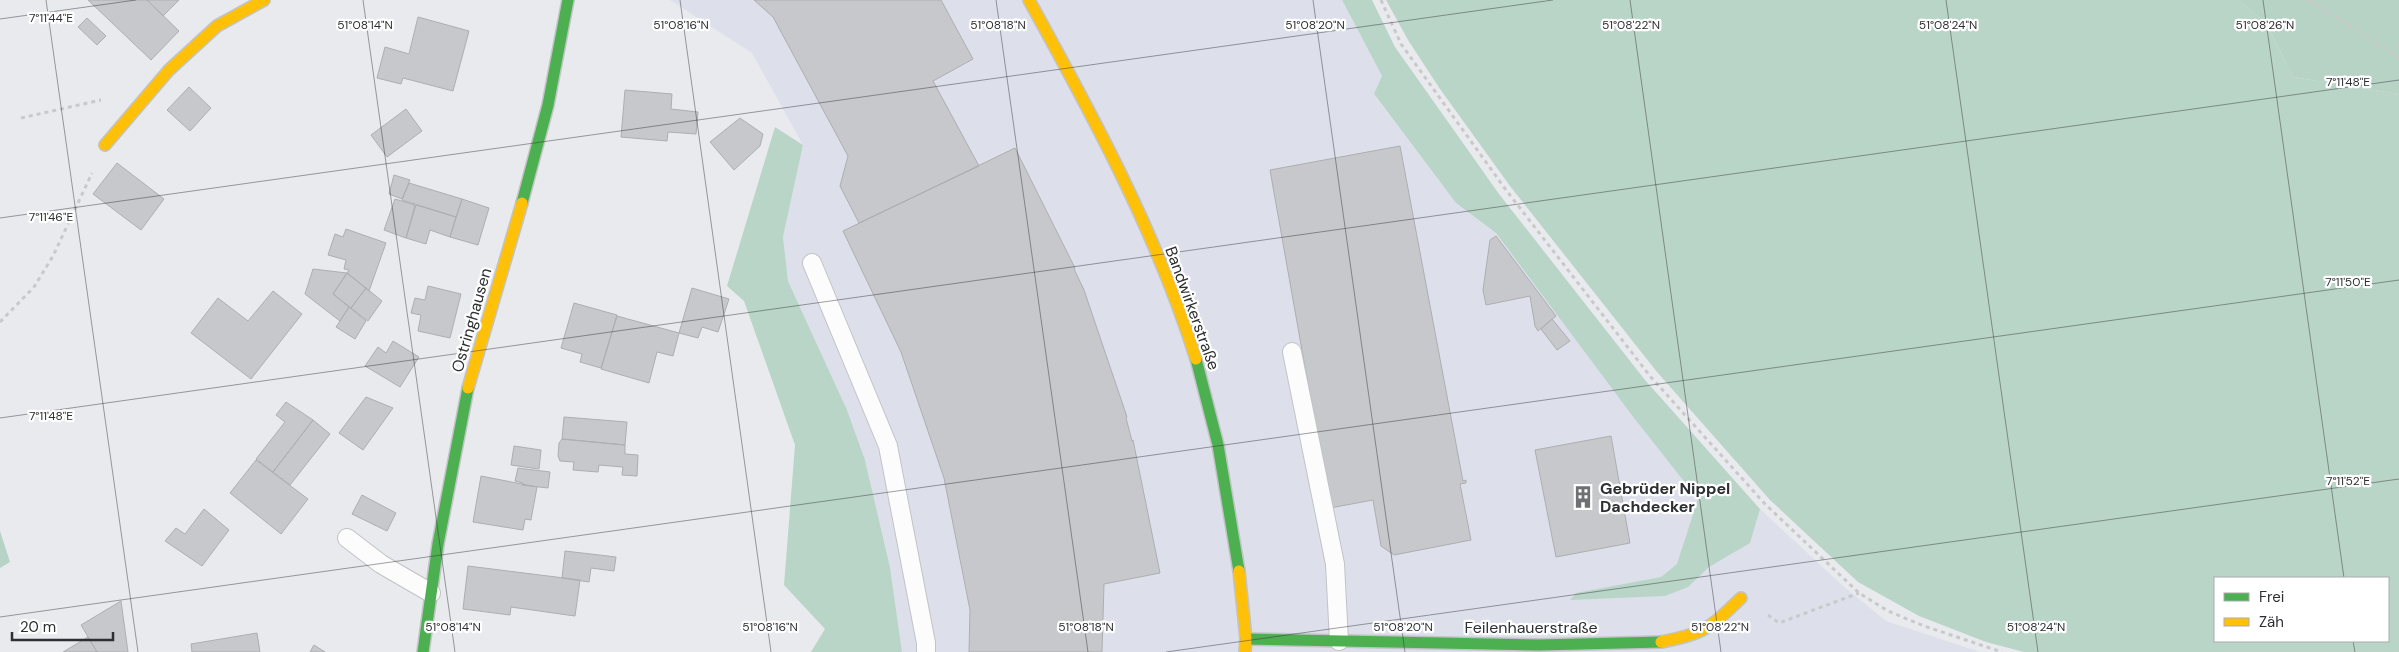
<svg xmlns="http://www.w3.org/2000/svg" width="2399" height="652" font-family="'DM Sans',sans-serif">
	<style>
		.built { fill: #dde0eb }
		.green { fill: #b9d5c8; fill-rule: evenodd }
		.forest { fill: #b6d3c6 }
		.building { fill: #c7c8cb; stroke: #acaeb0 }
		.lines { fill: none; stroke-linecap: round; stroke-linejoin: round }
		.lane-casing { stroke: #c2c3c6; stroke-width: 20 }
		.fast-casing { stroke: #c2c3c6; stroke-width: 14 }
		.slow-casing { stroke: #c2c3c6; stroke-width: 14 }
		.path { stroke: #c9c9ca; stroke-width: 3; stroke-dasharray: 4 4; stroke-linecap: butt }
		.lane { stroke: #fcfcfc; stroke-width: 18 }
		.fast { stroke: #4caf50; stroke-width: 11 }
		.slow { stroke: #ffc107; stroke-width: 11 }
		.ticks { fill: none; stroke: #2e2f32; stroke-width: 1; stroke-opacity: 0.45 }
		.labels { text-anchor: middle; stroke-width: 4.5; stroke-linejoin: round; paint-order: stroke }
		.street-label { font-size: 16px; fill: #2e2f32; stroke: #fff }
		.poi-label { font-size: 16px; font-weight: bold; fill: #2e2f32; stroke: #fff; text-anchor: start }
		.ticks-label { font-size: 12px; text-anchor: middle; fill: #2e2f32; stroke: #fff; stroke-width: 4.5; stroke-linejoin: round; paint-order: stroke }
	</style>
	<rect width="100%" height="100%" fill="#e9eaee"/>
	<path class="built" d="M670,0H1342L1382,76L1374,95L1456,203L1496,233L1698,499L1760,509L1842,585L1886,621L1980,652H902L890,566L865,460L847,410L788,281L783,237L803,145L752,53Z"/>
	<path class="green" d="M1342,0H1372L1395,47L1499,194L1645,380L1760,509L1750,543L1709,567L1688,587L1665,596L1570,600L1576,593L1661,577L1677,564L1698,499L1634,418L1496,233L1456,203L1374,94L1382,76Z
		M1386,0H2239L2266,23L2293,77L2399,94V652H2024L1986,642L1919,616L1858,582L1770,500L1657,372L1510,186L1440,89L1408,40ZM2215,578H2388V641H2215Z
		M775,127L803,145L783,237L788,281L847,410L865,460L890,567L902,652H811L825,629L784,585L795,445L744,301L727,286Z"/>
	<path class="forest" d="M2239,0H2399V94L2293,77L2266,23Z
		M0,531L10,562L0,568Z"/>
	<path class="building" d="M88,0H147L179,31L151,60Z
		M147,0H179L163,16Z
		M754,0H941L973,59L933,81L979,166L859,223L840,186L848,156L773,17Z
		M418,17L469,31L453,91L403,78L401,84L377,78L385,47L409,54Z
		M87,18L106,36L97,45L78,27Z
		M189,87L211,108L190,131L167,110Z
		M625,90L672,94L671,109L698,112L696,134L668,132L667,141L621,137Z
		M406,109L422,131L387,157L371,135Z
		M740,118L763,134L760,146L734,170L710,142Z
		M1400,146L1463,481L1466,480V483L1460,484L1471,540L1394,555L1381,546L1373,500L1330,508L1270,170Z
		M1015,148L1075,268L1074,269L1084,290L1127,417L1126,418L1132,441L1133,440L1160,573L1104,584L1102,652H969L970,610L944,478L901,352L843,231Z
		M117,163L164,199L141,230L93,194Z
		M394,175L410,180L402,199L389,194Z
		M409,183L462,199L456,217L402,200Z
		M395,199L415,205L406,238L384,230Z
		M462,199L489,208L478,245L450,237Z
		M416,205L456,217L450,237L430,230L426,244L406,238Z
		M346,229L386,243L369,291L347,273L349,270L344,269L346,260L328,255L335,234L343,237Z
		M1496,236L1556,316L1538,331L1535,326L1530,296L1486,305L1483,290L1490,240Z
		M313,269L347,273L333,294L349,307L340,321L305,294Z
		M347,273L366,288L351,308L333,294Z
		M428,286L461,294L450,338L418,331L421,315L411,313L415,298L425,300Z
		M366,288L382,301L368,321L351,308Z
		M692,288L729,299L718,332L702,327L698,338L679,333Z
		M273,291L302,314L251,379L191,333L218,298L248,321Z
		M574,303L617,315L601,368L580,362L582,354L561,348Z
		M349,307L366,321L355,339L336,327Z
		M617,316L679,333L673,356L657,352L649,383L601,369Z
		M1552,319L1570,341L1557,350L1541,329Z
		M393,341L419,357L400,387L365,366L378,347L386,353Z
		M366,397L393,408L363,450L339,433Z
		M286,402L313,420L273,472L256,459L285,422L276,415Z
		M564,417L627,422L625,445L562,439Z
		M313,420L330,434L290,485L273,472Z
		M1611,436L1630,543L1556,557L1535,450Z
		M562,439L625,445V454L638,455L637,476L622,475L623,467L599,465L598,472L573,470L574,462L560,461L558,456L559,443Z
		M514,446L541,450L539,469L511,465Z
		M256,460L308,499L281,534L230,493Z
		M518,468L550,472L548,488L522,485L523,483L515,481Z
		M481,476L537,487L531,520L525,519L523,530L473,522Z
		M362,495L396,513L387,531L352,514Z
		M204,509L229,530L202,566L165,541L176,528L185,534Z
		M565,551L616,557L614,571L591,568L589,582L562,578Z
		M468,566L580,580L575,616L511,607L510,615L463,609Z
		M121,601L128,652H97L81,625Z
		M257,633L260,652H192L191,644Z
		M88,637L97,652H63Z
		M314,645L325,652H310Z"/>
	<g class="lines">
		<defs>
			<path id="lane" d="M812,263L888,446L926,643V652
				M1292,352L1335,564L1339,641
				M347,538L381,564L431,593"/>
			<path id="fast" d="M522,203L548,105L568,0
				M1196,359L1218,445L1239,571
				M1246,639L1539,645L1661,642
				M423,652L438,544L468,388"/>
			<path id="slow" d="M1029,0C1093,116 1156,232 1196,359
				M105,145L169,70L217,26L264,0
				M468,388L522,203
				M1239,571L1246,639L1245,652
				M1661,642C1704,634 1710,628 1741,598"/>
		</defs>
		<use href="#lane" class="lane-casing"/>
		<use href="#fast" class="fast-casing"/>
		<use href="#slow" class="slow-casing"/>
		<path class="path" d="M1381,0L1401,44L1506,190L1650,376L1765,504L1859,593L1888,611L1924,626L2002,652
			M2308,0L2399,57
			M21,118L101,100
			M0,322L34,287L53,256L92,173
			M1768,615L1779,623L1859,593"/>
		<use href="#lane" class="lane"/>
		<use href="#fast" class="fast"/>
		<use href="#slow" class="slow"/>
	</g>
	<path class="ticks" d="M46,0L138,652M363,0L455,652M680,0L771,652M996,0L1088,652M1313,0L1405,652M1630,0L1721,652M1946,0L2038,652M2263,0L2344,578M0,19L136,0M0,218L1553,0M0,418L2399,80M0,617L2399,280M2353,641L2355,652M1166,652L2399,479"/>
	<defs>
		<symbol id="building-bare" viewBox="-9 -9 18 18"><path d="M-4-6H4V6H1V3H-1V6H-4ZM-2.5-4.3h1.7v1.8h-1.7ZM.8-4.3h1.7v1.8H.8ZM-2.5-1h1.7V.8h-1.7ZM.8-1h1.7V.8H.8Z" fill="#6f7074" stroke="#fff" stroke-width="2.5" paint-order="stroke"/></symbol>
	</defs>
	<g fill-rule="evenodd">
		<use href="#building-bare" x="1567" y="481" width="32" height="32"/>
	</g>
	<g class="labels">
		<g class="street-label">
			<text transform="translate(1193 308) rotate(70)" y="6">Bandwirkerstraße</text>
			<text transform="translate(471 320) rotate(-74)" y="6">Ostringhausen</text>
			<text x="1531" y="633">Feilenhauerstraße</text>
		</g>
		<g class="poi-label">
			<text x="1600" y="494">Gebrüder Nippel<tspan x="1600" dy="18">Dachdecker</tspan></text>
		</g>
	</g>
	<g class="ticks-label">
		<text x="51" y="22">7°11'44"E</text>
		<text x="365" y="29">51°08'14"N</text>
		<text x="681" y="29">51°08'16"N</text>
		<text x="998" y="29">51°08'18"N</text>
		<text x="1315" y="29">51°08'20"N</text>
		<text x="1631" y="29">51°08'22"N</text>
		<text x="1948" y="29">51°08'24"N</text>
		<text x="2265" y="29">51°08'26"N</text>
		<text x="2348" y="86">7°11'48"E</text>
		<text x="51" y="221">7°11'46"E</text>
		<text x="2348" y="286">7°11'50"E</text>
		<text x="51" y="420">7°11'48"E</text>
		<text x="2348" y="485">7°11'52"E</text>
		<text x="453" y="631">51°08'14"N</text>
		<text x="770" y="631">51°08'16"N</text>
		<text x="1086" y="631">51°08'18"N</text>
		<text x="1403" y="631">51°08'20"N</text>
		<text x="1720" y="631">51°08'22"N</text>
		<text x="2036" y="631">51°08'24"N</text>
	</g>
	<rect x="2214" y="577" width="175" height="65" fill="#ffffff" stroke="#abacad"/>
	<rect x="2224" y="593" width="25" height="8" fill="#4caf50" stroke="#abacad"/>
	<text x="2259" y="602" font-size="15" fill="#2e2f32">Frei</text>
	<rect x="2224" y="618" width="25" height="8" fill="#ffc107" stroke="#abacad"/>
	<text x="2259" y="627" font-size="15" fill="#2e2f32">Zäh</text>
	<path d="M12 632v8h101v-8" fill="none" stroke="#2e2f32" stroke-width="2.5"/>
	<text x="20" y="632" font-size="15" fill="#2e2f32" stroke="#ffffff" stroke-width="4" paint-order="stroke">20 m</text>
</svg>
